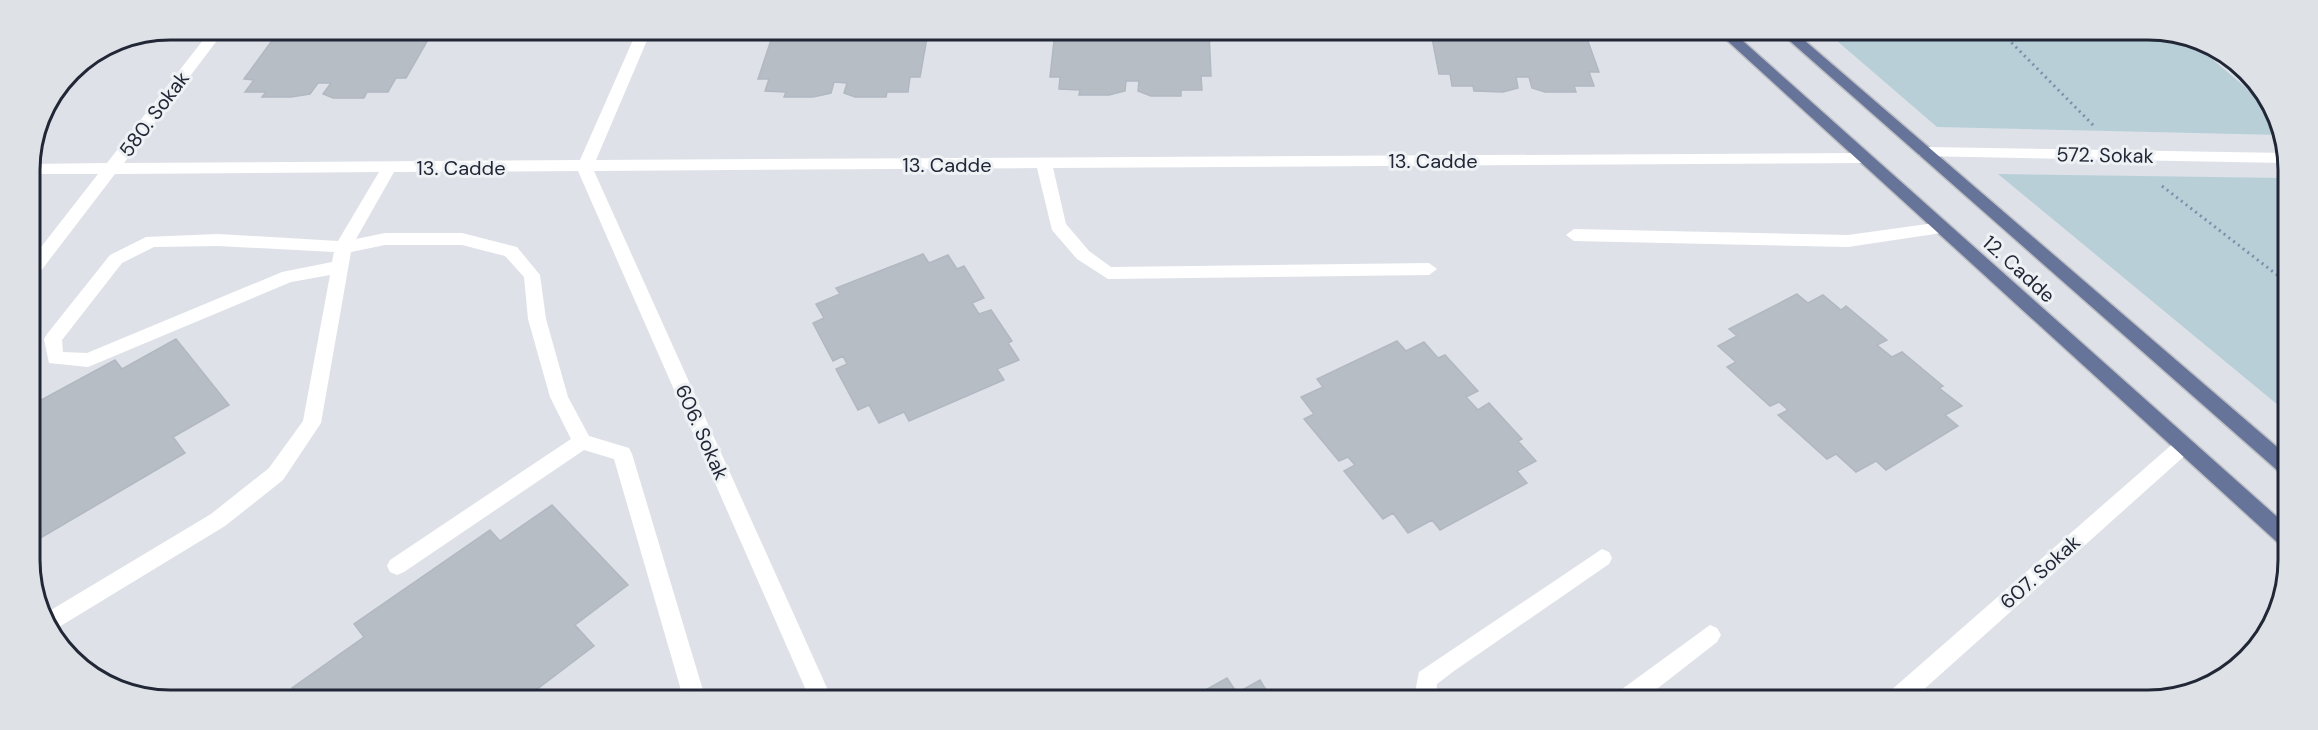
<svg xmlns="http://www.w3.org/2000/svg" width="2318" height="730" font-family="'DM Sans',sans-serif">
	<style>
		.green { fill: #b8cfd8 }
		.building { fill: #b7bdc5; stroke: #b1b8c1; stroke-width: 1.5 }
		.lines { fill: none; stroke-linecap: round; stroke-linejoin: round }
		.major-casing { stroke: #bcbec3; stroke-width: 3 }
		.path { stroke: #818ea9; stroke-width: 3; stroke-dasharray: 2 4; stroke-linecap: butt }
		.minor { fill: #fff; fill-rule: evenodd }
		.major { fill: #66749a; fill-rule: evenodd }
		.labels { text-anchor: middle; stroke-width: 6; stroke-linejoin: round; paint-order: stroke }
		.street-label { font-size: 20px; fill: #212736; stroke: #eef2f5 }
		.rim { fill: none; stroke: #212736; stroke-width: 3 }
	</style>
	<rect width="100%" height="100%" fill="#dee2e8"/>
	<path class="green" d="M1829,34L2184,35L2265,104L2281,135L1937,127Z
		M1998,174L2285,178L2284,410Z"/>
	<path class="building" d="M279,31L287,30L433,31L406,78H396L388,92H367L364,98H333L323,94L331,83H318L310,94L291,97H262L266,92H245L254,80L244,79Z
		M774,31L928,32L920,77H910L908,92H887L886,97H855L844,93L847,83L834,82L831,93L813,97H784L786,92L765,91L769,79H758Z
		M1055,32H1209L1211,76H1201L1202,90H1181V96H1151L1138,91L1139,81H1126L1125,91L1109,95H1079L1080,90L1059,89L1060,77H1050Z
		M1431,33H1585L1599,72H1589L1594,86H1574L1576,92H1545L1532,88L1529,77H1516L1518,88L1503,92L1474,91L1473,86H1452L1450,74H1439Z
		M923,254L929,263L948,255L957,269L964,266L984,298L972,303L979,314L991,310L1012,341L1008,343L1019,360L997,369L1004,380L909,421L904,412L879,423L869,405L858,410L836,369L847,364L843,356L833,361L813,323L824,318L816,304L840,294L836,288Z
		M1797,294L1808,303L1823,295L1841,310L1846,306L1887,340L1877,345L1892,357L1902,352L1943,386L1939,388L1962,406L1945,415L1958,426L1886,470L1876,461L1856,472L1836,454L1827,459L1778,415L1788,410L1779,402L1770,406L1727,367L1736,362L1718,346L1737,336L1729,329Z
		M176,339L229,405L173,437L185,453L32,543V405L115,360L122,369Z
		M1397,341L1406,351L1424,342L1438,358L1445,355L1478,391L1466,397L1478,410L1489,403L1522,439L1518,441L1536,461L1517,471L1527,483L1440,530L1432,520L1408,533L1393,513L1383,519L1344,471L1355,465L1348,457L1339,461L1304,419L1314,414L1301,397L1323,387L1317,379Z
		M552,505L628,585L575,625L594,646L528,696H298L292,688L364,637L354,624L490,530L500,541Z
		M1227,678L1237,693L1260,680L1271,698H1191Z"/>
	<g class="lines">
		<defs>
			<path id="major" d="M1720,34H1735L2284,523V544L2277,542Z
				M1782,34H1797L2284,453V472L2277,470Z"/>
		</defs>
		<use href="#major" class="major-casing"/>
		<path class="path" d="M2003,34L2094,126
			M2162,186L2285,281"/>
		<path class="minor" d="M211,30H225L124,163L580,160L637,31H651L596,160L1864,153L1872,158L1864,163L1053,168L1066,224L1089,251L1111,267L1429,263L1437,269L1429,275L1108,279L1077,259L1052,230L1037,168L594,171L831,697H809L578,171L394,172L356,239L385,233H462L517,247L540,275L546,319L568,397L589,436L629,448L632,454L705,697H683L614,459L584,450L404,572L397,575L390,572L387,566L390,560L571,439L550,397L528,319L524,277L505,256L462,245H385L351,252L321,423L283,480L225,526L54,630L46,613L211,514L269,468L303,421L330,275L291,282L88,367L49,363L44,339L47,334L110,255L146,237L218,234L338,241L379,172L115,174L37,276L31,278V260L98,174H30V164L107,163ZM218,246L334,252L332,262L282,272L87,353L63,352L62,340L122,263L154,247Z
			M1925,147L2285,153V163L1920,156L1917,152L1920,148Z
			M1942,222L1948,224L1950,228L1948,232L1848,247L1574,241L1566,235L1574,229L1848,235Z
			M2183,438L2190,441L2192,446L2190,451L1913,699H1886L1889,692L2176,441Z
			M1602,549L1609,552L1612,558L1609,564L1454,671L1437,684L1436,698H1414L1419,672Z
			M1710,625L1717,628L1721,635L1717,642L1644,699H1615L1618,692Z"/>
		<use href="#major" class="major"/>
	</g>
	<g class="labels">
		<g class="street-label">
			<text transform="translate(154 114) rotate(-53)" y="7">580. Sokak</text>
			<text transform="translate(2105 155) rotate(1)" y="7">572. Sokak</text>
			<text x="1433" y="168">13. Cadde</text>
			<text x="947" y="172">13. Cadde</text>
			<text x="461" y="175">13. Cadde</text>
			<text transform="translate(2019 269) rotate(42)" y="7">12. Cadde</text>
			<text transform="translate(702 432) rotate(66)" y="7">606. Sokak</text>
			<text transform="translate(2040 572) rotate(-42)" y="7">607. Sokak</text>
		</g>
	</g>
	<path d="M0 0H2318V730H0ZM170 40H2148A130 130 0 0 1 2278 170V560A130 130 0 0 1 2148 690H170A130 130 0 0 1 40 560V170A130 130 0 0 1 170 40Z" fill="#dee2e6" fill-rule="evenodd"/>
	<path class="rim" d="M170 40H2148A130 130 0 0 1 2278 170V560A130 130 0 0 1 2148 690H170A130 130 0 0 1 40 560V170A130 130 0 0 1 170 40Z"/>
</svg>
